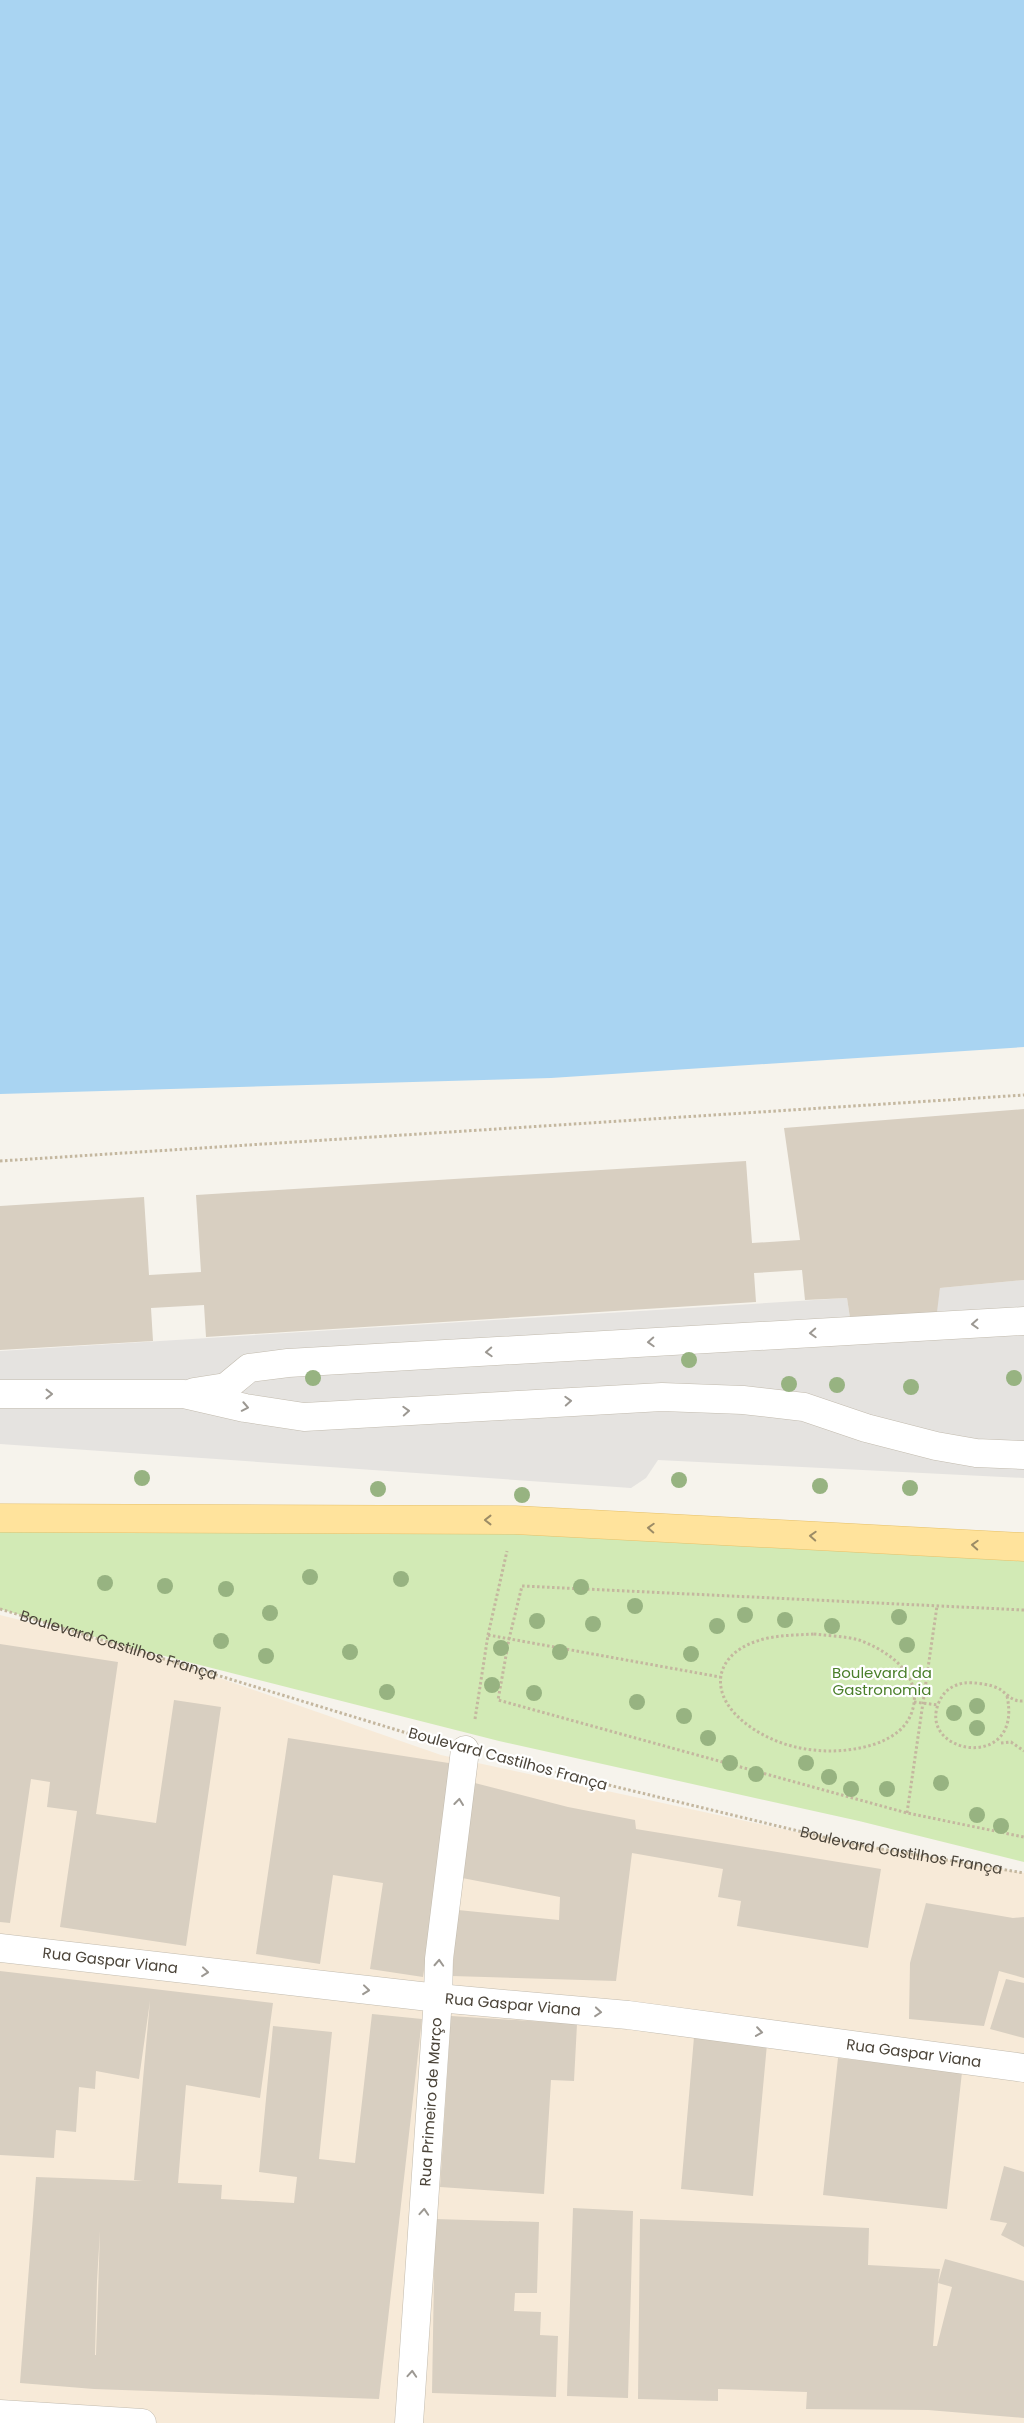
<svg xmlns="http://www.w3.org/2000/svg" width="1024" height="2423" font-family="Poppins,sans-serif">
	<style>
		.commercial { fill: #f7ead8 }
		.green { fill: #d2eab5 }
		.parking { fill: #e5e3e0 }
		.water { fill: #a9d4f2 }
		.building { fill: #d8cfc1; fill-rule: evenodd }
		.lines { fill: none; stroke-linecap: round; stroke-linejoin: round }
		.minor-casing { stroke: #c2bbae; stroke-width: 29 }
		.major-casing { stroke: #e6c16a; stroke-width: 29 }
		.path { stroke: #c4b79f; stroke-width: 3; stroke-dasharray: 2.5 2.5; stroke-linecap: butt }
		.minor { stroke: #fff; stroke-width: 28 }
		.major { stroke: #ffe39c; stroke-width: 28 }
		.tree { fill: #97b381 }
		.oneway { stroke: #9c9892 }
		.oneway2 { stroke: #9c8c66 }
		.labels { text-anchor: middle; stroke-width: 4.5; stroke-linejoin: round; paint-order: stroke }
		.street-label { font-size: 15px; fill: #4b4439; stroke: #fff }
		.park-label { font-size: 15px; fill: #4a7f2a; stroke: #fff }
	</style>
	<rect width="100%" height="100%" fill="#f6f3ec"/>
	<path class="commercial" d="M0,1615L133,1648L441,1755L852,1844L1024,1873V2423H0Z"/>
	<path class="green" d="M0,1516L1024,1547V1862L859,1821L499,1741L133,1648L0,1609Z"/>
	<path class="parking" d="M1024,1280V1478L658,1460L646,1478L631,1488L0,1444V1351L847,1298L850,1318L936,1312L940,1288Z"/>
	<path class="water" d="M0,0H1024V1047L551,1078L0,1094Z"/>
	<path class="building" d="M1024,1109V1280L940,1288L937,1312L850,1318L847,1298L805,1300L802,1270L754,1273L756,1302L206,1337L204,1305L151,1308L153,1341L0,1350V1206L144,1197L149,1275L201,1272L196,1195L746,1161L752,1243L800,1240L784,1128Z
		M0,1644L118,1662L96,1814L156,1823L174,1700L221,1707L186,1946L60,1927L77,1811L47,1807L50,1782L31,1779L10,1923L0,1922Z
		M288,1738L455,1764L423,1977L370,1969L383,1883L333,1875L320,1964L256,1954Z
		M467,1781L568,1807L635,1820L636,1829L881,1869L868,1948L737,1926L741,1901L718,1897L723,1869L632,1853L616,1981L452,1976L458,1910L559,1920L560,1897L457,1877Z
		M926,1903L1013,1918L1024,1917V1978L999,1971L984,2026L909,2019L910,1963Z
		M0,1971L273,2003L260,2098L186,2085L178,2183L222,2185L221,2199L294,2203L297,2177L259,2172L273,2026L332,2032L319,2159L355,2163L372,2014L422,2019L379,2399L94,2389L20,2383L36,2177L143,2181L134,2180L150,2001L139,2079L96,2071L95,2089L79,2087L76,2132L56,2130L54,2158L0,2155ZM100,2231L96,2355H95L97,2281Z
		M1006,1979L1024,1983V2038L990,2029Z
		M451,2016L577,2024L574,2081L551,2080L544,2194L440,2187Z
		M694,2037L767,2044L753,2196L681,2189Z
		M838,2058L962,2072L947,2209L823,2195Z
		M1004,2166L1024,2172V2247L1001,2235L1007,2223L990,2220Z
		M573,2208L633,2211L628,2398L567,2396Z
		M435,2219L539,2222L537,2293H515L514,2311L541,2312L540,2335L558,2336L556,2397L432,2393Z
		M640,2219L869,2228L868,2265L940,2269L938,2283L933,2346H937L952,2287L938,2283L945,2259L1024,2281V2418L928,2410L806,2409L807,2392L718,2389V2401L638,2399Z"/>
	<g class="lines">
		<defs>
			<g id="minor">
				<path d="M194,1392L226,1387L249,1368L288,1363L1024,1321"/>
				<path d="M0,1394H184L245,1408L304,1417L662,1397L743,1400L804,1407L866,1428L936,1446L976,1453L1024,1455"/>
				<path id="s3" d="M0,1948L438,1998L628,2015L1024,2068"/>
				<path d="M0,2414L142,2423"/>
				<path id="s4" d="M409,2423L438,1998L439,1959L465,1750"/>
			</g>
			<path id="major" d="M0,1518L515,1520L1024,1547"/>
		</defs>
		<use href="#minor" class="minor-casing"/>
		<use href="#major" class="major-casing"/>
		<g class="path">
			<path d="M0,1161L1024,1095"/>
			<path id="s1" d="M0,1609L433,1741"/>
			<path d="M1024,1610L522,1586L509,1639L498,1700L907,1813L1024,1837"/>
			<path d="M814,1634C828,1636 845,1636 859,1640C886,1650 918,1671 914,1703C911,1725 895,1737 875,1744C835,1757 787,1752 752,1728C704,1696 712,1650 768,1638C783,1635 799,1635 814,1634Z"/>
			<path d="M488,1635L720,1677"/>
			<path d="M1007,1696C1024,1774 913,1754 940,1700C945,1690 953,1685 964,1683C974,1682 992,1684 1001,1690C1009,1696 1013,1702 1024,1701"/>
			<path d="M914,1702L938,1705"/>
			<path d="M475,1719L488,1635L507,1551"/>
			<path d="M1001,1743L1011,1742L1024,1751"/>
			<path id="s2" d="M497,1758L852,1844L1024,1873"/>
			<path d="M907,1813L937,1606"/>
		</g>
		<use href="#minor" class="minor"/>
		<use href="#major" class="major"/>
	</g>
	<g class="tree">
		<circle cx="689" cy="1360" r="8"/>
		<circle cx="313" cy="1378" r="8"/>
		<circle cx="1014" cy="1378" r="8"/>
		<circle cx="789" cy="1384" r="8"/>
		<circle cx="837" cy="1385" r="8"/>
		<circle cx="911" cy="1387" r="8"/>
		<circle cx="142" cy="1478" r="8"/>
		<circle cx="679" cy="1480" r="8"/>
		<circle cx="820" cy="1486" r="8"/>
		<circle cx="910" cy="1488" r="8"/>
		<circle cx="378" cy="1489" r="8"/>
		<circle cx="522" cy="1495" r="8"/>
		<circle cx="310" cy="1577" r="8"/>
		<circle cx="401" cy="1579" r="8"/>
		<circle cx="105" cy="1583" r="8"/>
		<circle cx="165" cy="1586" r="8"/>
		<circle cx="581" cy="1587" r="8"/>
		<circle cx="226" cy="1589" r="8"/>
		<circle cx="635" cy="1606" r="8"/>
		<circle cx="270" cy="1613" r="8"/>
		<circle cx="745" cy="1615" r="8"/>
		<circle cx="899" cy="1617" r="8"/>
		<circle cx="785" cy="1620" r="8"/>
		<circle cx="537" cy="1621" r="8"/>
		<circle cx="593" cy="1624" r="8"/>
		<circle cx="717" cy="1626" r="8"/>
		<circle cx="832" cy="1626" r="8"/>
		<circle cx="221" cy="1641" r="8"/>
		<circle cx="907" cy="1645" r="8"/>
		<circle cx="501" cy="1648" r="8"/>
		<circle cx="350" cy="1652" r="8"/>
		<circle cx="560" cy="1652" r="8"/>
		<circle cx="691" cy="1654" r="8"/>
		<circle cx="266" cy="1656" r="8"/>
		<circle cx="492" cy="1685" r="8"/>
		<circle cx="387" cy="1692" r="8"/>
		<circle cx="534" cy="1693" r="8"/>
		<circle cx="637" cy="1702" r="8"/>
		<circle cx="977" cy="1706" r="8"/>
		<circle cx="954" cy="1713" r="8"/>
		<circle cx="684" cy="1716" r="8"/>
		<circle cx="977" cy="1728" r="8"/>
		<circle cx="708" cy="1738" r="8"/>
		<circle cx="730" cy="1763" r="8"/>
		<circle cx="806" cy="1763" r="8"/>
		<circle cx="756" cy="1774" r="8"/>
		<circle cx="829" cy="1777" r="8"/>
		<circle cx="941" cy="1783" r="8"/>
		<circle cx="851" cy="1789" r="8"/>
		<circle cx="887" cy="1789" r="8"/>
		<circle cx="977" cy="1815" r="8"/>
		<circle cx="1001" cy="1826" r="8"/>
	</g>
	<defs><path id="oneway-chevron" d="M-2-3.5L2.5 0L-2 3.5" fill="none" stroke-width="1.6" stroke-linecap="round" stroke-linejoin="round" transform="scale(1.25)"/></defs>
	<g class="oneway">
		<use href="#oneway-chevron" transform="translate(975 1324) rotate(177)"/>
		<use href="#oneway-chevron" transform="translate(813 1333) rotate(177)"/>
		<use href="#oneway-chevron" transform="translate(651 1342) rotate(177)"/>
		<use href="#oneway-chevron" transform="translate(489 1352) rotate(177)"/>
		<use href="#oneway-chevron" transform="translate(49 1394)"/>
		<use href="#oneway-chevron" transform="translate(568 1401) rotate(-3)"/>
		<use href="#oneway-chevron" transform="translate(245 1407) rotate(11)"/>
		<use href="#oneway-chevron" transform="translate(406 1411) rotate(-3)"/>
		<use href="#oneway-chevron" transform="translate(459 1802) rotate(-83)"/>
		<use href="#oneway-chevron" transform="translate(439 1963) rotate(-87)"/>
		<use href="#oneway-chevron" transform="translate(205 1972) rotate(6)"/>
		<use href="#oneway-chevron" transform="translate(366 1990) rotate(6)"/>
		<use href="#oneway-chevron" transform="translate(598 2012) rotate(5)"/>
		<use href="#oneway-chevron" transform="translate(759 2032) rotate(8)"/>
		<use href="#oneway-chevron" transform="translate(424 2212) rotate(-86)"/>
		<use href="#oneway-chevron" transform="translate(412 2374) rotate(-86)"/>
	</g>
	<g class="oneway2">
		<use href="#oneway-chevron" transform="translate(488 1520) rotate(-180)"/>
		<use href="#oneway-chevron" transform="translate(651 1528) rotate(-177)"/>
		<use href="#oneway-chevron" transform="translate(813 1536) rotate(-177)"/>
		<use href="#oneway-chevron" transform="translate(975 1545) rotate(-177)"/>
	</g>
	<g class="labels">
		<g class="street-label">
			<text dy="5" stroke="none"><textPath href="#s1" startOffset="124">Boulevard Castilhos França</textPath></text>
			<text transform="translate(508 1759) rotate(15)" y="5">Boulevard Castilhos França</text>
			<text dy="5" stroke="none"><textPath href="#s2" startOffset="415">Boulevard Castilhos França</textPath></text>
			<text dy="5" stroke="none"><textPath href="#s3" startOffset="111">Rua Gaspar Viana</textPath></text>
			<text dy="5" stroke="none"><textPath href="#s3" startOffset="516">Rua Gaspar Viana</textPath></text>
			<text dy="5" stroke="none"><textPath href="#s3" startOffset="920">Rua Gaspar Viana</textPath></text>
			<text dy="5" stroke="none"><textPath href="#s4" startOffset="322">Rua Primeiro de Março</textPath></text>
		</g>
		<g class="park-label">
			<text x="882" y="1678">Boulevard da<tspan x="882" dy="17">Gastronomia</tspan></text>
		</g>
	</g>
</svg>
